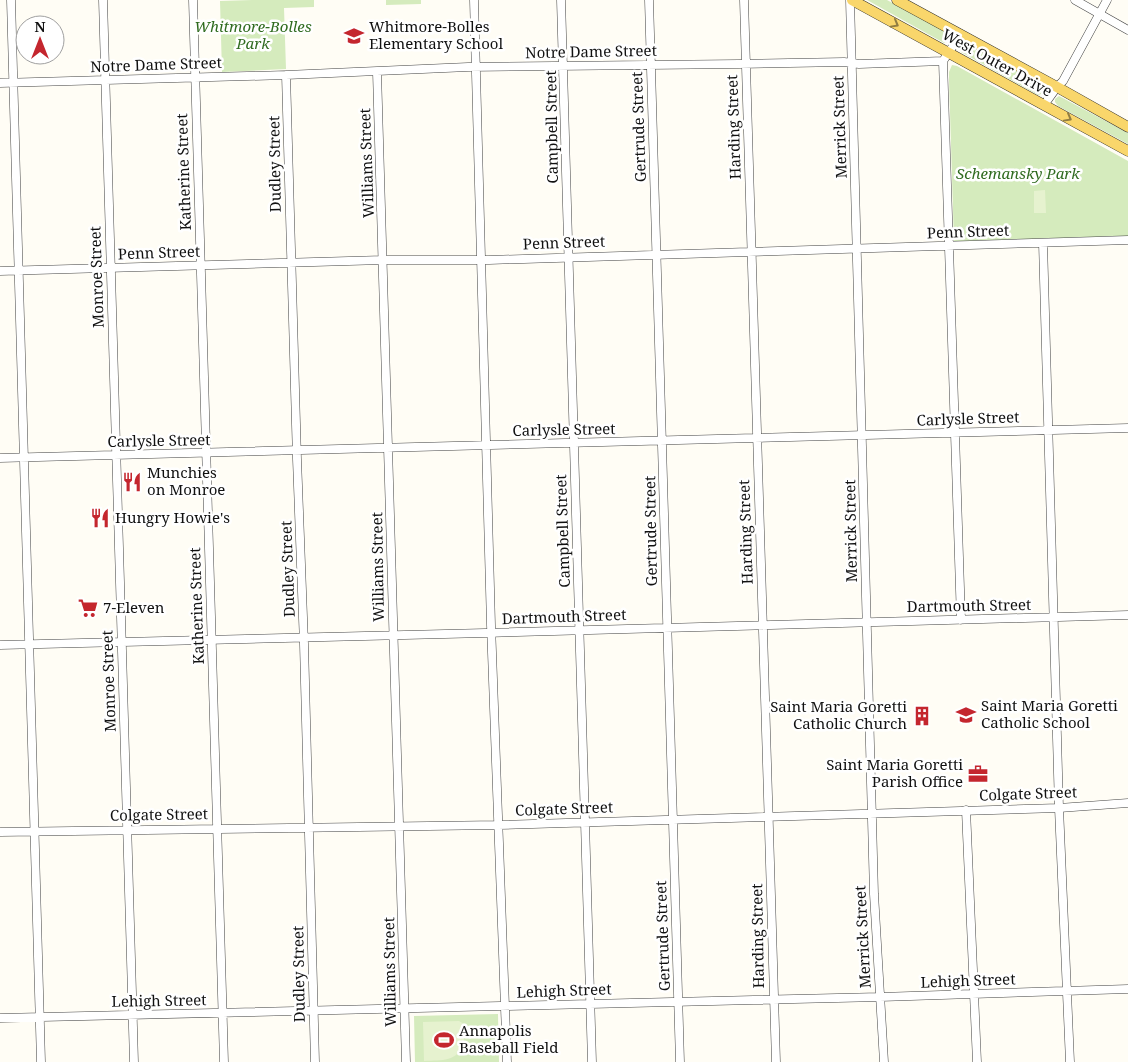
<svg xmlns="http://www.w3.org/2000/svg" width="1128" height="1062" font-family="'Noto Serif',serif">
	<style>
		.green { fill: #d5ebbd }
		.pitch { fill: #e6f2cf }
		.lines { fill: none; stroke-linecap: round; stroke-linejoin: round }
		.minor-casing { stroke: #444; stroke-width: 9 }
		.major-casing { stroke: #222; stroke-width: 11 }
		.minor { stroke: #fff; stroke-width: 8 }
		.major { stroke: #f9d66b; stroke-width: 10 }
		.oneway { stroke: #917d42 }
		.labels { text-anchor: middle; stroke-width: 5; stroke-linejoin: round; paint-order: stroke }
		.park-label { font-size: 15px; font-style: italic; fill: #2f6b1f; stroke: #fff }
		.poi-label { font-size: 15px; fill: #111; stroke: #fff; text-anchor: start }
		.street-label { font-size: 15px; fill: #111; stroke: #fff }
	</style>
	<rect width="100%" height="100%" fill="#fffdf5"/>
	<path class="green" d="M252,0H314V7L284,8L286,69L222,72L220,1Z
		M386,0H421V4L386,5Z
		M867,0H887L948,33L950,41L944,43Z
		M964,43L1044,86L1046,88L1044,93L1038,95L961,52L960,47Z
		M952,65L957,66L1128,161V236L954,242L949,80V72Z
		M1059,96L1128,133V144L1058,106L1055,102V99Z
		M498,1014L499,1062H415L414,1016Z"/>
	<path class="pitch" d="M1045,190L1046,213H1034V191Z
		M459,1021L464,1024C466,1031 465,1036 463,1043C458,1062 442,1060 424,1061L423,1022Z"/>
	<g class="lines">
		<defs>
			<path id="minor" d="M11,0L41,1062
				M103,0L134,1062
				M193,0L224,1062
				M474,0L491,625L507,1062
				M561,0L592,1062
				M649,0L680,1062
				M744,0L776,1062
				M850,0L874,894L884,1062
				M1075,0L1128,30
				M377,72L406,1062
				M286,75L297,459L304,644L315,1062
				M0,83L286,75L468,67L739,64L844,62L859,64L943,61
				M1044,105L1057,87L1063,81L1107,0
				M1043,243L1059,808L1070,1062
				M0,271L383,260H489L1128,240
				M0,458L1128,428
				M961,620L943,61L961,34
				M0,645L485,633L1128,615
				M966,810L977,1062
				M0,832L498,825L1059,808L1128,803
				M0,1018L880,997L1128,989"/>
			<path id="major" d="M852,0L1128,151
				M897,0L1057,87L1128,127"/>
		</defs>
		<use href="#minor" class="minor-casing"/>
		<use href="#major" class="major-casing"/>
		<use href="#minor" class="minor"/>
		<use href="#major" class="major"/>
	</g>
	<defs><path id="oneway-chevron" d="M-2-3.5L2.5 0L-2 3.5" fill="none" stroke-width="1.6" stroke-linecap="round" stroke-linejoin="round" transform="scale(1.25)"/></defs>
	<g class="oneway">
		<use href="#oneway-chevron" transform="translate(895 24) rotate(29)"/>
		<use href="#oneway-chevron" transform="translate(1068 118) rotate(29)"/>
	</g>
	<defs>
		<symbol id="school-bare" viewBox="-9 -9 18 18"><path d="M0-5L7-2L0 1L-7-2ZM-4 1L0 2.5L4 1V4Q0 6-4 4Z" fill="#c4262e" stroke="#fff" stroke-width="2.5" paint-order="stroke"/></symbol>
		<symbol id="restaurant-bare" viewBox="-9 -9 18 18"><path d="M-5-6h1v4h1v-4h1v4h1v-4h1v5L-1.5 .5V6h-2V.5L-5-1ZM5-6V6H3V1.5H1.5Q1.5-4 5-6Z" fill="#c4262e" stroke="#fff" stroke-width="2.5" paint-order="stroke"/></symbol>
		<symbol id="supermarket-bare" viewBox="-9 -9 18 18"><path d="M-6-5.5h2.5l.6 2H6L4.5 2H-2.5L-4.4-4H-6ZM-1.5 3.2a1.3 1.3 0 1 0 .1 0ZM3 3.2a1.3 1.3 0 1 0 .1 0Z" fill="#c4262e" stroke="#fff" stroke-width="2.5" paint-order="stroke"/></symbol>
		<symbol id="building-bare" viewBox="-9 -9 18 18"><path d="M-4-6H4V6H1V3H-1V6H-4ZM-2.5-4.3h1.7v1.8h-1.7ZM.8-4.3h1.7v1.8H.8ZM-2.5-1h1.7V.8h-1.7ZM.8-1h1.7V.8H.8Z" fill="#c4262e" stroke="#fff" stroke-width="2.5" paint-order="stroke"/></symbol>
		<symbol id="office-bare" viewBox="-9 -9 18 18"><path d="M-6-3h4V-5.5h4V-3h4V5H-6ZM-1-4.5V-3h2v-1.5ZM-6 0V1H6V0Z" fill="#c4262e" stroke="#fff" stroke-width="2.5" paint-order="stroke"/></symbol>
		<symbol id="stadium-bare" viewBox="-9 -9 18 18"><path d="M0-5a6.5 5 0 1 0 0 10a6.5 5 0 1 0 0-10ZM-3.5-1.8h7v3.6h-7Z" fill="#c4262e" stroke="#fff" stroke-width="2.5" paint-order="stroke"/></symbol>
	</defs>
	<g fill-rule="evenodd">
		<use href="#school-bare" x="340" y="22" width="28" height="28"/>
		<use href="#restaurant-bare" x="118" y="468" width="28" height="28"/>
		<use href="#restaurant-bare" x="86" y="504" width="28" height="28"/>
		<use href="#supermarket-bare" x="74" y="594" width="28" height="28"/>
		<use href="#school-bare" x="952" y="701" width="28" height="28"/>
		<use href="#building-bare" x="908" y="702" width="28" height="28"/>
		<use href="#office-bare" x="964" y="760" width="28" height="28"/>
		<use href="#stadium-bare" x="430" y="1026" width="28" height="28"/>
	</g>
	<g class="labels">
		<g class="park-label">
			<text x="253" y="32">Whitmore-Bolles<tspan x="253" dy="17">Park</tspan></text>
			<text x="1018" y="179">Schemansky Park</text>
		</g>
		<g class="poi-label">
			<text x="369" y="32">Whitmore-Bolles<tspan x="369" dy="17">Elementary School</tspan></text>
			<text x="147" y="478">Munchies<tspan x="147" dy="17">on Monroe</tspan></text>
			<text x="115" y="523">Hungry Howie's</text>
			<text x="103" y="613">7-Eleven</text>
			<text x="981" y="711">Saint Maria Goretti<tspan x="981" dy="17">Catholic School</tspan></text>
			<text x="907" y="712" text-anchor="end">Saint Maria Goretti<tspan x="907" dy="17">Catholic Church</tspan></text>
			<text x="963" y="770" text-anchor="end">Saint Maria Goretti<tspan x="963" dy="17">Parish Office</tspan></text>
			<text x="459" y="1036">Annapolis<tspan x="459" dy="17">Baseball Field</tspan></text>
		</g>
		<g class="street-label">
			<text transform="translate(591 52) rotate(-1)" y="5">Notre Dame Street</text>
			<text transform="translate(997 63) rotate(29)" y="5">West Outer Drive</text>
			<text transform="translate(156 65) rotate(-2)" y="5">Notre Dame Street</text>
			<text transform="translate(552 127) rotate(-91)" y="5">Campbell Street</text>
			<text transform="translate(639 127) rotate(-92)" y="5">Gertrude Street</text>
			<text transform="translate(734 127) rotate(-92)" y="5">Harding Street</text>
			<text transform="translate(840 127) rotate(-92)" y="5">Merrick Street</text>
			<text transform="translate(367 163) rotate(-92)" y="5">Williams Street</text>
			<text transform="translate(275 164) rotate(-91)" y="5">Dudley Street</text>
			<text transform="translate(184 172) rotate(-92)" y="5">Katherine Street</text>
			<text transform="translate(968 232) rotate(-2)" y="5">Penn Street</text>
			<text transform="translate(564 243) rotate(-2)" y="5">Penn Street</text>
			<text transform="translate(159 253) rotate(-2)" y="5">Penn Street</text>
			<text transform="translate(97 277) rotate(-92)" y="5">Monroe Street</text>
			<text transform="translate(968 419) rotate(-2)" y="5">Carlysle Street</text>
			<text transform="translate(564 430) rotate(-1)" y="5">Carlysle Street</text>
			<text transform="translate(159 441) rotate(-1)" y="5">Carlysle Street</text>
			<text transform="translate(563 531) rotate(-92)" y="5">Campbell Street</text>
			<text transform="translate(651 531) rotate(-91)" y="5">Gertrude Street</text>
			<text transform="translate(851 531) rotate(-91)" y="5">Merrick Street</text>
			<text transform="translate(746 532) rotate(-92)" y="5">Harding Street</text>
			<text transform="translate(378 567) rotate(-91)" y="5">Williams Street</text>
			<text transform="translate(288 569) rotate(-92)" y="5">Dudley Street</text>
			<text transform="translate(197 606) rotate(-92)" y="5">Katherine Street</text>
			<text transform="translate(969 606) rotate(-1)" y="5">Dartmouth Street</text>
			<text transform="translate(564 617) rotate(-2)" y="5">Dartmouth Street</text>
			<text transform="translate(109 681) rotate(-92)" y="5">Monroe Street</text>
			<text transform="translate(1028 794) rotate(-2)" y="5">Colgate Street</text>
			<text transform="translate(564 809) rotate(-2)" y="5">Colgate Street</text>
			<text transform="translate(159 815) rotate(-1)" y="5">Colgate Street</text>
			<text transform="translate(663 936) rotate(-92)" y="5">Gertrude Street</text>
			<text transform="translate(758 936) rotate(-91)" y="5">Harding Street</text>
			<text transform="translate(863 937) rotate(-93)" y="5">Merrick Street</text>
			<text transform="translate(390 972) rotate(-91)" y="5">Williams Street</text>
			<text transform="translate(299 974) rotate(-91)" y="5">Dudley Street</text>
			<text transform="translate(968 981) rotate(-2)" y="5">Lehigh Street</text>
			<text transform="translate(564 991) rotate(-2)" y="5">Lehigh Street</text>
			<text transform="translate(159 1001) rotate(-1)" y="5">Lehigh Street</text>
		</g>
	</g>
	<g transform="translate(40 40)"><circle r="24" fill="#ffffff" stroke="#a0a0a0"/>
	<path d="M0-4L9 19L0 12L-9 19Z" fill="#c4262e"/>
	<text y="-8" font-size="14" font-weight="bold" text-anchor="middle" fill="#111111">N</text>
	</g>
</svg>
